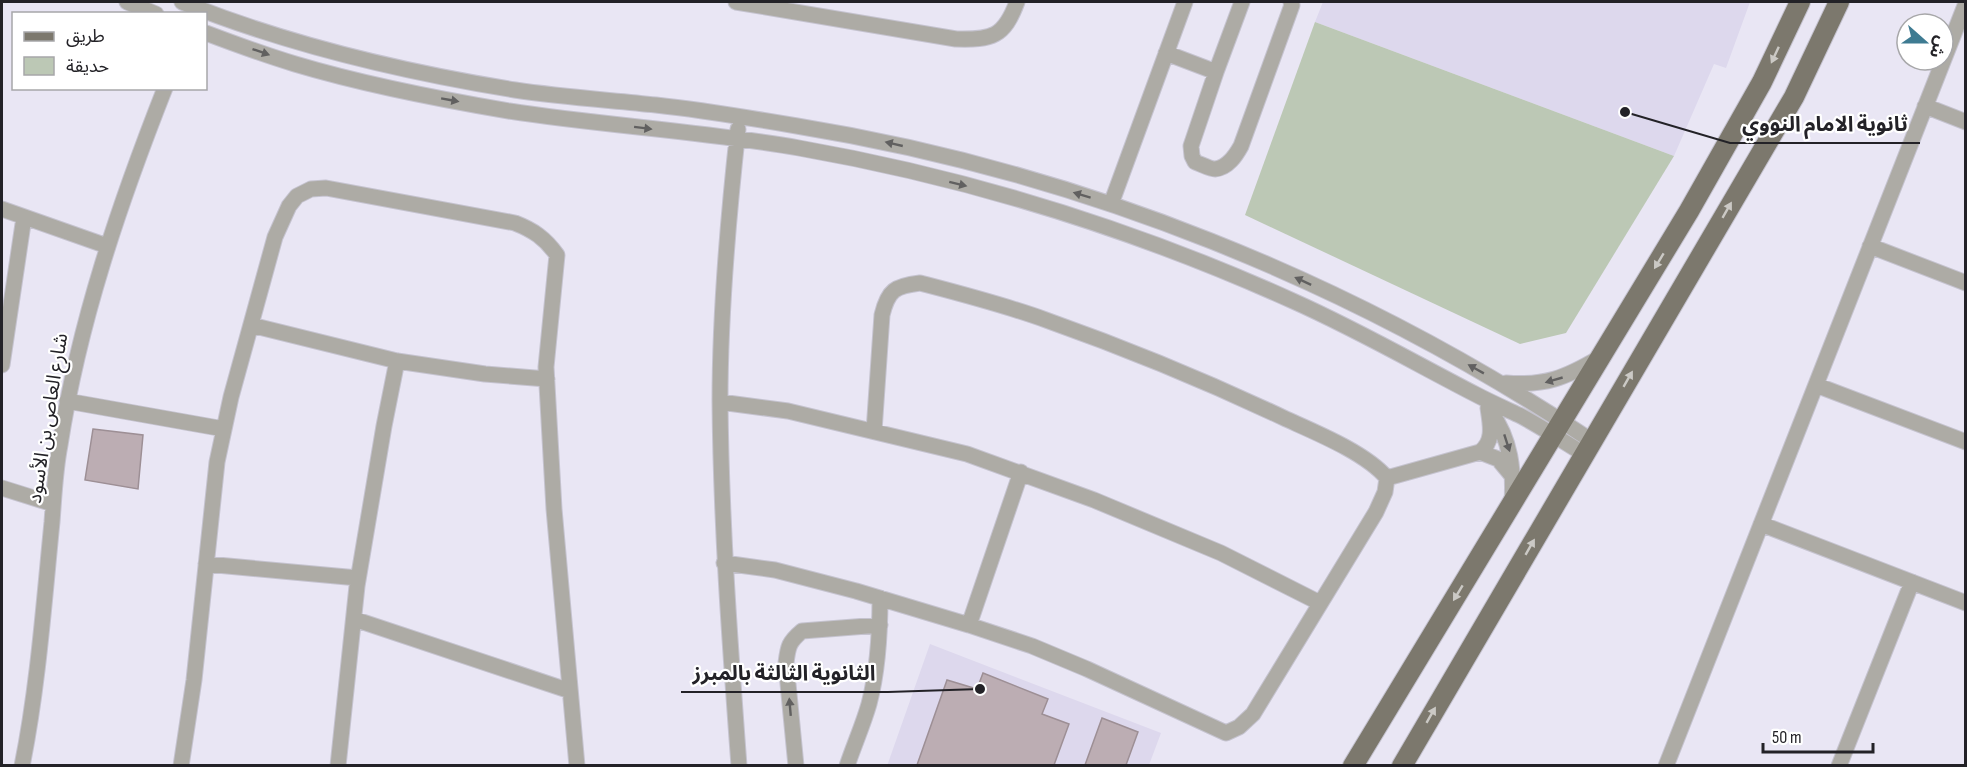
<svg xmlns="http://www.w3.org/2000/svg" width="1967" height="767" font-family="'Sofia Sans Condensed','Noto Sans Arabic',sans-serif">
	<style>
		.built { fill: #ddd8ed }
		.green { fill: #bcc8b5 }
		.building { fill: #bcadb3; stroke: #9d8f95; stroke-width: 1.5 }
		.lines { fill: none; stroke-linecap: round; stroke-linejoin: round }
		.minor-casing { stroke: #c5c3cf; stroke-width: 17 }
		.major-casing { stroke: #c5c3cf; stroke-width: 22 }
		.minor { stroke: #adaba5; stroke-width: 15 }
		.major { stroke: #7c786d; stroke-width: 20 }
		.oneway { fill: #616060 }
		.oneway2 { fill: #cbc9c5 }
		.labels { text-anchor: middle; stroke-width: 4.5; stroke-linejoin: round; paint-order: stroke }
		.street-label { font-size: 20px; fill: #232227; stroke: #fff }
		.leader { fill: none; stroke: #232227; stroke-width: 2 }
		.callout-dot { fill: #232227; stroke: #fff; stroke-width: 2 }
		.callout-label { font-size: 21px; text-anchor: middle; font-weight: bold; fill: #232227; stroke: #fff; stroke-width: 4.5; stroke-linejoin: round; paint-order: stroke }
	</style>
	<rect width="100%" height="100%" fill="#e9e6f4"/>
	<path class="built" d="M1323,2H1750L1726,68L1714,64L1674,156L1315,22Z
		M930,644L1161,733L1149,765L887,766Z"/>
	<path class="green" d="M1315,22L1674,156L1566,333L1520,344L1245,215Z"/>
	<path class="building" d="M93,429L143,435L138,489L85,480Z
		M983,673L1048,699L1042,714L1069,724L1054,765H917L947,680L977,689Z
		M1102,718L1138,732L1126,765H1085Z"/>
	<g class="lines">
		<defs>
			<path id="minor" d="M127,2L156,14
				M182,2C286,44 404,72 515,90C562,97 609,100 656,105C703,110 750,118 797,126C1080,172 1354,282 1592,441
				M736,2L956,39C992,40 1004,37 1017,2
				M1242,2L1216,72L1191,146L1192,156L1195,162C1201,164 1210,169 1215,169C1228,168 1236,155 1241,146L1292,5L1291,2
				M206,33C235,44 265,55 295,64C365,85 438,99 509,111C606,126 703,131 799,148C969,178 1136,230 1293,301C1356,329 1415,363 1475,394C1490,402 1506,409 1521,416C1543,428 1563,441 1584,454
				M1166,53L1216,72
				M1925,106L1966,122
				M738,129C728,219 720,310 720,401C721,523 730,644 739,766
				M1111,204L1185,2
				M2,209L107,246
				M1870,246L1966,283
				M251,325L397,361L485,374L547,379
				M2,365L24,217
				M1506,383C1545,386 1565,378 1599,358
				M1816,385L1966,442
				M67,401L224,429
				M720,402L788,411L967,454L1094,500L1221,553L1320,603
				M1491,412C1511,440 1514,470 1512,503
				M1480,452L1498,459L1513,477
				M1387,478L1480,452C1495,441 1490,423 1488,408
				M2,488L53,504
				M1761,524L1966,603
				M724,563L775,570L856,591L969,625L1032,646L1087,669L1226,733L1239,727L1253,714L1376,512L1385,492L1387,478C1366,453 1317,433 1286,419C1208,382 1128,349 1046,320C1005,305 962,294 920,283C895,286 888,290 882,315L874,431
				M206,564L358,578
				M354,619L570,691
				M969,625L1021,472
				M22,766C38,687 44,602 52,522C54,496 55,470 60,445C79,322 119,205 165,88
				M181,766L194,680L217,462L231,397L275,237L289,206L297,196L311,189L326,188L515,223C533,230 545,238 557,255L546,367L554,509L577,766
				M338,766L357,586L384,426L397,361
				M796,766L786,663C788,646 789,642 802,631L880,625
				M847,766C854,745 863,725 869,704C878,670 880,633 880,598
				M1666,766L1966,3
				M1839,766L1912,582"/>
			<path id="major" d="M1353,766L1689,211L1762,82L1800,2
				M1402,766L1794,97L1839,2"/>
		</defs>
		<use href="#minor" class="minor-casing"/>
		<use href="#major" class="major-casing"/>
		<use href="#minor" class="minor"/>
		<use href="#major" class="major"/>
	</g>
	<defs><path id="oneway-solid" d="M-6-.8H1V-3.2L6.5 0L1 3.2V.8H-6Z" transform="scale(1.5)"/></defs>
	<g class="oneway">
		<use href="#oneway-solid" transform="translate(261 52) rotate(19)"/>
		<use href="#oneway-solid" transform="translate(450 100) rotate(10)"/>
		<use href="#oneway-solid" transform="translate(643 128) rotate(7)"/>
		<use href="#oneway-solid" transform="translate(894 144) rotate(-167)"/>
		<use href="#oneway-solid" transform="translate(958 184) rotate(14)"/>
		<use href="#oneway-solid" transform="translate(1082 195) rotate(-163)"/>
		<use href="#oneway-solid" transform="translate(1303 281) rotate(-155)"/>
		<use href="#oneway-solid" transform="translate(1476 369) rotate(-151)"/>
		<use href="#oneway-solid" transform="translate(1554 380) rotate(164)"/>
		<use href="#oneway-solid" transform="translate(1507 443) rotate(72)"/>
		<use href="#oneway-solid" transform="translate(790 707) rotate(-95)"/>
	</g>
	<g class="oneway2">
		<use href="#oneway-solid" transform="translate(1775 55) rotate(115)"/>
		<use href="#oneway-solid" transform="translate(1727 210) rotate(-60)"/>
		<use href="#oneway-solid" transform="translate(1659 261) rotate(121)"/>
		<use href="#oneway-solid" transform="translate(1628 379) rotate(-60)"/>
		<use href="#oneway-solid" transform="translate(1530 547) rotate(-60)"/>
		<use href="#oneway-solid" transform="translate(1458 593) rotate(121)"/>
		<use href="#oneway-solid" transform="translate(1431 715) rotate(-60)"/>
	</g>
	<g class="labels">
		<g class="street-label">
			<text transform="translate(47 418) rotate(-81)" y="7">شارع العاص بن الأسود</text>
		</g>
	</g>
	<path class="leader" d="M1625 112L1730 143H1920M980 689L888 692H681"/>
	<g class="callout-dot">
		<circle cx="1625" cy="112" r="6"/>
		<circle cx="980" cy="689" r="6"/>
	</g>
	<g class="callout-label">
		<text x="1825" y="131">ثانوية الامام النووي</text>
		<text x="784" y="680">الثانوية الثالثة بالمبرز</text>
	</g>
	<rect width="1967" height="767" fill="none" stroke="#232227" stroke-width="6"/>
	<rect x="12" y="12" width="195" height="78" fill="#ffffff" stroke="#a7a7a9" stroke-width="1.5"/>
	<rect x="24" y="32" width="30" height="9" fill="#7c786d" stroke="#a7a7a9" stroke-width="1.5"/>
	<text x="66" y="42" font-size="18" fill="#232227">طريق</text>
	<rect x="24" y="57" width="30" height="18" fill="#bcc8b5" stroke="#a7a7a9" stroke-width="1.5"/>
	<text x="66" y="72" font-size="18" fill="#232227">حديقة</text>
	<g transform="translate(1925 42) rotate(111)"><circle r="28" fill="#ffffff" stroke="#a7a7a9" stroke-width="1.5"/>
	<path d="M0-4.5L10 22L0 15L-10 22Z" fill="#3e7b92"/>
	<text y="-9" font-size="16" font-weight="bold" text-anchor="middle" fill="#232227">ش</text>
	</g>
	<path d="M1763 743v9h110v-9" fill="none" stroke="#232227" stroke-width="3"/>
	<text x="1772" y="743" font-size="18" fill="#232227" stroke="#ffffff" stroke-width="4.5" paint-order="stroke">50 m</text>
</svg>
